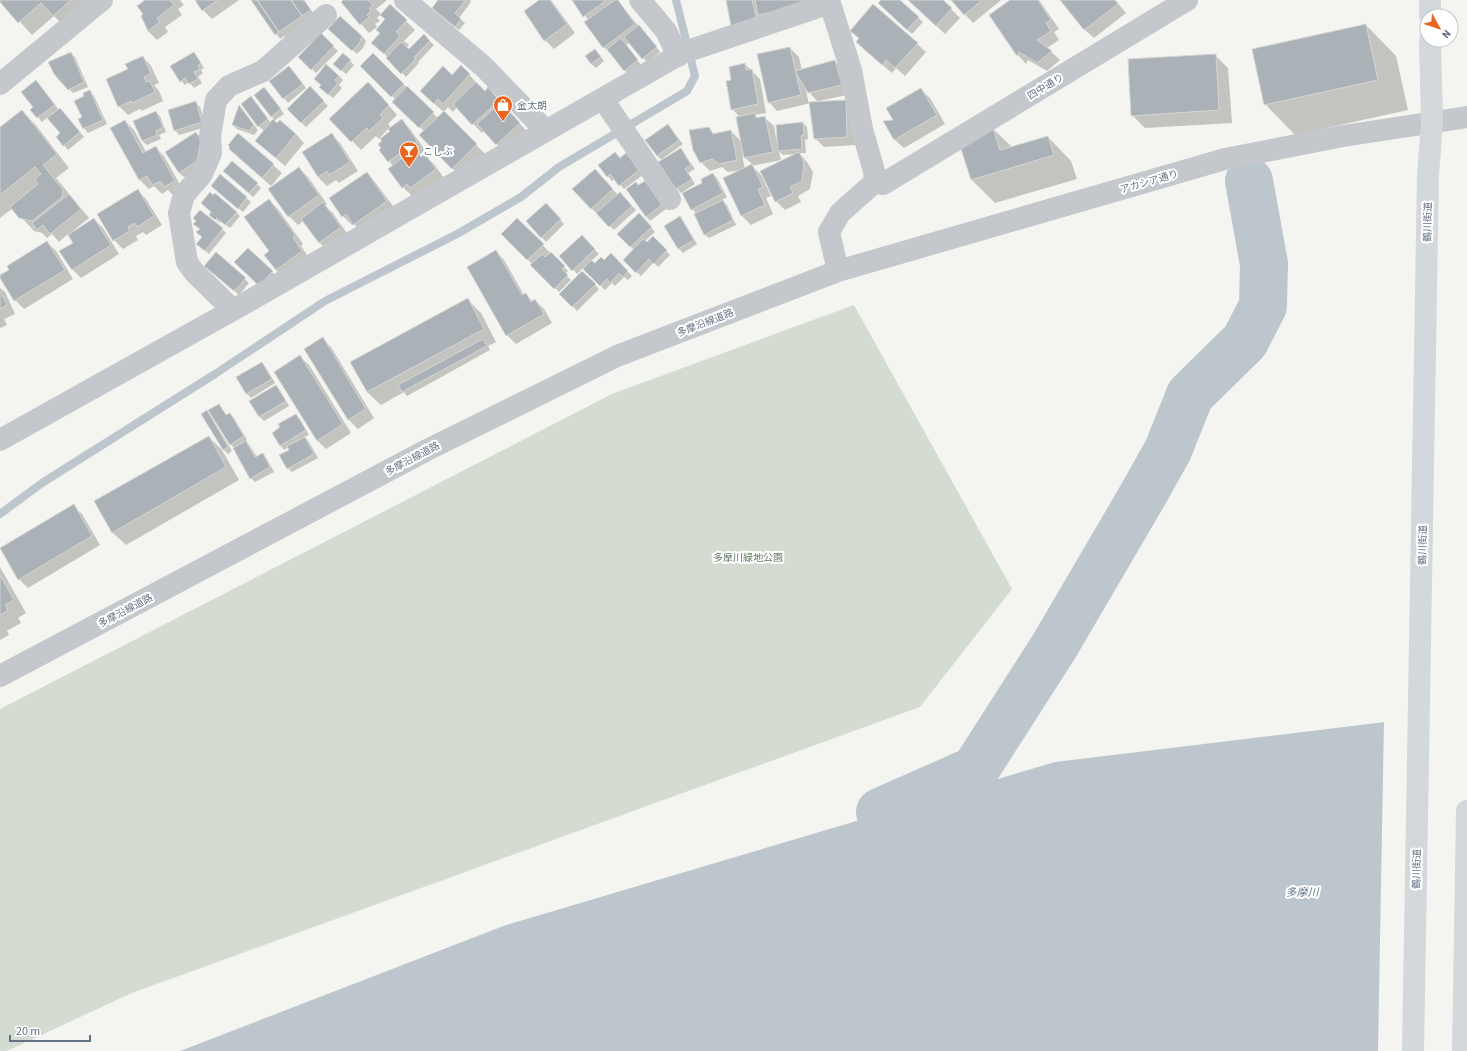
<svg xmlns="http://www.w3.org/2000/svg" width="1467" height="1051" font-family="'Source Sans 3','Noto Sans JP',sans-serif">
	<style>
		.green { fill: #d4dcd2 }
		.water { fill: #bdc6cd }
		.pier { fill: #f4f5f1 }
		.shadow { fill: #0003; fill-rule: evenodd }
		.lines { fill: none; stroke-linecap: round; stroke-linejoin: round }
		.stream { stroke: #bdc6cd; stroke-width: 8 }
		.river { stroke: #bdc6cd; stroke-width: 48 }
		.building { fill: #aab1b7; stroke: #d6d6d4 }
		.minor { stroke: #c4c7cb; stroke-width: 22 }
		.major { stroke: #d3d8dc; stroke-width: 22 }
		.labels { text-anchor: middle; stroke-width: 4; stroke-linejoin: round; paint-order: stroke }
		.street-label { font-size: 10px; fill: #627183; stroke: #fff }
		.poi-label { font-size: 10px; fill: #627183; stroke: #fff; text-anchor: start }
		.park-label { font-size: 10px; fill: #647a62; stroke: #fff }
		.water-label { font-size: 11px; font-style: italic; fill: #637a87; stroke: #fff }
	</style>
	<rect width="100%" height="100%" fill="#f4f5f1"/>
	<path class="green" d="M854,305L1012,589L920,707L132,993L7,1051H0V709L612,394Z"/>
	<path class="water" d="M1467,712V1051H180L506,925L1055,762Z"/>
	<path class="pier" d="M1467,710V1051H1378L1384,720Z"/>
	<path class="shadow" d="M0,0H98L66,28L54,16L32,35Z
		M147,0H180L184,5L178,9L182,15L165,27L168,32L157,40L148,31L142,16L144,14Z
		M196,0H239L212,19L203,10Z
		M252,0H303L315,15L289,41L284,36L280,39Z
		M345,0H387L376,9L381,14L377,18L380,21L375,24L377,27L369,33L361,24Z
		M439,0H470L471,2L459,18L465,23L459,30L437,12Z
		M541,0H551L575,33L554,49L545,40Z
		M573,0H617L660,52L647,62L630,43L626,45L641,65L629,75L604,47L589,21Z
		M727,0H809L765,29Z
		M882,0H899L923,22L912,34L883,7Z
		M909,0H942L960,18L945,34Z
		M952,0H1001L973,23Z
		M1012,0H1039L1059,29L1054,32L1059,40L1047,48L1060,60L1047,71L1028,60L1026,64L1018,55L990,15Z
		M1061,0H1115L1126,13L1094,38L1085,30Z
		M390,5L415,30L404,41L409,45L406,48L409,51L424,36L434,45L418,62L419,63L406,77L382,51L381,33Z
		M1366,25L1396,56L1408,110L1295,135L1265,104Z
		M851,31L917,44L926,52L905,76L896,68L892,73L866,51L860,39Z
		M334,33L362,36L366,41L363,48L357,54Z
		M321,35L338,51L316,73L300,57Z
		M790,48L799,57L802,71L835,61L844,70L851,94L819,101V102L846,101L856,145L824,147L815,138L811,103L777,111L769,102ZM805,88L809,92L818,102L809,103Z
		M71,53L75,57L88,87L73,93L54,74Z
		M194,53L204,68L201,70L203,73L198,77L202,83L194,88L189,82L185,85L181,81Z
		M373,54L438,118L444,112L430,100L461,66L485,92L497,97L528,133L506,153L484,131L482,133L457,107L453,112L448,107L444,112L485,154L461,177L420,135L424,131L394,102L396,100L362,66Z
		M599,54L604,61L596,68L591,64Z
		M1215,55L1228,68L1232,123L1145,128L1132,115Z
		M143,57L151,66L159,83L154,85L159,91L163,101L142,111L140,109L128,115L119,106L129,69Z
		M350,61L354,65L346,74L339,68Z
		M745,64L760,79L766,113L755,115L759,119L765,118L774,126L776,138L803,123L807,127L808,139L805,140L806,153H799L807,162L813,172L810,189L798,196L801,202L785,210L776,201L797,154L783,155L779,151L781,160L752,166L761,175L771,196L766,198L773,214L751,225L742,216L724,179L742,170L728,172L722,167L710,171L701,162L708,128L715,135L731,131L742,142L740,117L732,109V81ZM742,155L753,165L745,169Z
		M293,71L306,88L288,103L271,81Z
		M339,76L343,80L339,85L342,88L333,98L320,87Z
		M40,86L59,110L64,113L84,137L68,150L57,137L61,134L48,117L42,122L32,110L34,107Z
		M310,88L328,106L306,127L288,109Z
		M921,89L930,98L945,124L904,148L895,140L885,121L895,120Z
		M90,92L94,96L107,124L88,133L84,128L83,117L85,97Z
		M377,92L397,115L388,124L391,128L402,120L410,129L425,150L419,155L423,158L425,156L434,164L444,178L412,196L403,187L393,166L380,150L392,131L389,128L379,139L376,136L361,150L331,119Z
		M268,93L284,114L274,121L296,134L304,143L285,166L256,141L264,131L259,126L251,97L271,123L274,119L271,116Z
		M196,103L200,107L206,127L179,135L175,130Z
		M22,111L35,124L69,168L56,178L89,218L73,231L74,232L94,219L103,228L119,254L81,278L73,270L74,243L68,234L59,242L52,234L47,238L42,233L34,231L13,208L0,218V128Z
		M243,111L258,130L254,135L237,129L233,125Z
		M156,112L160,116L166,132L159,135L161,139L147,145L142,141Z
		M125,121L134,130L146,152L155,147L164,156L183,190L173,195L168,190L162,194L154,186L149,189L140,180L112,129Z
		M667,125L683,144L662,159L663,161L681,149L695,169L688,173L695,184L681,193L677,189L660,163L663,161L657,156Z
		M993,129L1012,147L1048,137L1071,161L1077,179L995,203L971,179Z
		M196,134L200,138L201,166L184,177L179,173Z
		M331,134L340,143L358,171L339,183L336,180L327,186L318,177L303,152Z
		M626,155L643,175L624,189L615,178L612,181L599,166L620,159Z
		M239,158L273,165L282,173L271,186Z
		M299,168L308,177L327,204L325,206L332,212L349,236L328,251L319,242L303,221L298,225L289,216Z
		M367,173L375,182L396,210L363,233L354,224L352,225L343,216Z
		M713,174L717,178L727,197L722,200L727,205L736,225L709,238L704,234L697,214L692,209L704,183Z
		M228,175L257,184L261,188L253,197Z
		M220,176L251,202L243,212L216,190Z
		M603,179L618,195L619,193L636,210L614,230L591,208Z
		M649,186L666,209L650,221L646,216Z
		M138,191L146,199L162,225L146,235L143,232L136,236L138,240L123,249L114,240Z
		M269,200L278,209L303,244L301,246L310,260L285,279L276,270L266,255L270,252Z
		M546,204L564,224L546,242L527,221Z
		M236,212L240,216L230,228L221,221L220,223L215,219Z
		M639,214L655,232L645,241L647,243L653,237L670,255L658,267L654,262L641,276L624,260L634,250L619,234Z
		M680,217L684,222L697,244L683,253L679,249Z
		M517,219L568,271L565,274L571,280L559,292L503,234Z
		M222,229L226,233L209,254L202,248L203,238Z
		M586,241L599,254L591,261L595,265L603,261L611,255L632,276L628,280L624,277L615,286L612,283L605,290L583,268L577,274L560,256Z
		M47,242L56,251L73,279L24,309L15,300L0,276L11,270Z
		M248,249L276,276L263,289Z
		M496,251L504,260L524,295L526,294L533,302L535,300L544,309L552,323L516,344L507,335Z
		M216,254L249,283L239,295L210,270Z
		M582,272L599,289L577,311L561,294Z
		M0,288L5,292L15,314L4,319L7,325L0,328Z
		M467,299L481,313L496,342L488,346L490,350L407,396L404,392L381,405L367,392Z
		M322,339L331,347L374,418L358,429L349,420L306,349Z
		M300,357L309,365L351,433L326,449L317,440Z
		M261,363L266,368L275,383L251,398L247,394L237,378Z
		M276,386L280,390L289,406L264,421L260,417L250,401Z
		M219,405L227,415L229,414L234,418L247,440L246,441L250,446L257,457L262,454L267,459L274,472L255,482L251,478L235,448L230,444Z
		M206,412L211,416L232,451L228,454L223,449Z
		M295,415L300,419L309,435L304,437L309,442L318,458L292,472L288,468L290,450L289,447L284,450L280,445Z
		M209,437L222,450L239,480L126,545L112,532Z
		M73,506L82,514L100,545L28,588L19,579Z
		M0,567L26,613L18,618L21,623L7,631L9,635L0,640Z"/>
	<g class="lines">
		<path class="stream" d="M0,514L42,483L215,374L325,301L459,233L521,197L559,167L687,91L695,76L676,0"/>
		<path class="river" d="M880,812L975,770L1055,645L1144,493L1168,450L1190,395L1245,341L1263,306L1264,264L1249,181"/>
	</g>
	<path class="building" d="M0,0H71L53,16L41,3L18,23L0,2Z
		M145,0H170L174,5L157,18L160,22L148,31L141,16L143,14L137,6Z
		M195,0H218L202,11Z
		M251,0H257L279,32L275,35Z
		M257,0H291L302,16L279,32Z
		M291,0H304L311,10L302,16Z
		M343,0H368L373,5L369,8L371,11L367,15L369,17L360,25L341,2Z
		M438,0H466L455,13L461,19L455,27L432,8Z
		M539,0H550L567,24L544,41L524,11Z
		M572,0H607L583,17Z
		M615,0H618L635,24L603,48L584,22Z
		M726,0H752L757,20L731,26Z
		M755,0H803L804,5L758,15Z
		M881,0H900L919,17L907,30L878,3Z
		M908,0H943L952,8L936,26Z
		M951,0H982L964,15Z
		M1010,0H1038L1051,20L1046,23L1051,31L1037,40L1052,51L1037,63L1019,52L1017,56L989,15Z
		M1060,0H1115L1118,4L1084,30Z
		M390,4L407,20L396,32L400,36L384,54L371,43L380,33L376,30L385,19L380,15Z
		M873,4L918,43L895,68L886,60L882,65L856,42L859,38L850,31Z
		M340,16L362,36L359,44L352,51L328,29Z
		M1366,24L1378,80L1264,105L1252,49Z
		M639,25L657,47L642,59L624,37Z
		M321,33L334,46L311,70L298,57Z
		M424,34L430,41L414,57L416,59L401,74L386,58L401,42L409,49Z
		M621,38L638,60L624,71L607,49Z
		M790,47L801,95L768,103L757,54Z
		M595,49L601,57L591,64L585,56Z
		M71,52L84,82L68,90L54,74L48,62Z
		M194,52L201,63L198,65L200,69L194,72L198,79L189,84L185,78L180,82L170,66Z
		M343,53L351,60L341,71L333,64Z
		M373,53L404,84L391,97L360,66Z
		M1216,54L1219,110L1131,116L1128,59Z
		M143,56L151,74L144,77L146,82L150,81L155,92L132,103L131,101L118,107L106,79L128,69L125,64Z
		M835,60L842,85L808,93L795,71Z
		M745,63L746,70L752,69L758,104L731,110L726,81L731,80L729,67Z
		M326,64L339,76L335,80L338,83L328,95L319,87L321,85L314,79Z
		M461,65L470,74L443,104L438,99L434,104L420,91L443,66L452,75Z
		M289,66L303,84L283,99L269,81Z
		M36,80L55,105L37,118L30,110L33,107L21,92Z
		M368,82L389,105L380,115L383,118L369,131L367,128L351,142L329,119Z
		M476,82L485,91L488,87L499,100L472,125L453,104Z
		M310,86L324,101L301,123L287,109Z
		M407,86L434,112L419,128L392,102Z
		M264,87L281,109L271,117L254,95Z
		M921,88L937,115L894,140L883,121L893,120L886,108Z
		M90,90L103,120L83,129L78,119L82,117L74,101L84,96L83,93Z
		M251,96L268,119L258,127L241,104Z
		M846,100L847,137L814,139L809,102Z
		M196,101L202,122L174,131L168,110Z
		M501,102L520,123L496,145L477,124Z
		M239,105L254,125L249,131L232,125Z
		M60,108L80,132L63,146L56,137L60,133L47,118Z
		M22,110L57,154L43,165L63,190L62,197L32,221L19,218L10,207L38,184L35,179L41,174L35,167L0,195V127Z
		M156,111L163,127L156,131L157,135L142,141L133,121Z
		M444,111L477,144L452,169L419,135Z
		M755,113L756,118L765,116L773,152L744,158L736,117Z
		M273,119L277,123L280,120L296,134L276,158L255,141Z
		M402,119L417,141L388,162L379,150L381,148L378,144L382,141L380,139L390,131L388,129Z
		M125,120L143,153L156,146L175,181L164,187L161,181L152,185L147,176L139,180L110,128Z
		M803,122L804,135L801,136L802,149L778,151L776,125Z
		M668,124L679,140L657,156L645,140Z
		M709,127L713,134L731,130L737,160L719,164L712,159L700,163L693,150L689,130Z
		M993,128L1000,150L1048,136L1054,155L971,180L961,149Z
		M196,132L201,140L197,161L179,173L165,152Z
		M238,133L274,164L262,178L229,149L230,147L228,145Z
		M332,133L350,162L329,175L327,171L318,177L302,152Z
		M415,148L421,157L425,154L436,169L410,188L407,184L402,188L388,169Z
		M681,148L691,165L685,169L692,179L676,189L658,162Z
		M615,152L620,158L626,153L639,170L619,186L610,174L607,177L598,165Z
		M799,152L804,162L802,181L790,187L793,193L775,202L760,171Z
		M232,161L258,183L249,193L223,171Z
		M752,164L763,187L758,189L765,205L741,216L723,178Z
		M299,167L319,195L288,217L268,189Z
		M595,169L613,189L591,209L572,189Z
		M367,172L387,201L353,225L346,214L342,217L329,198Z
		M713,173L723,193L691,210L682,193L702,183L701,179Z
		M220,174L247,197L238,209L211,186Z
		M645,181L662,205L646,217L626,189L636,182L638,185Z
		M138,189L154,216L137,227L135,223L128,227L130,231L113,241L97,214Z
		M210,192L213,195L215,193L237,212L225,225L217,218L215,220L209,215L211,212L201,203Z
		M620,192L632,206L609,227L596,213Z
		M69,194L81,209L50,234L43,225L37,230L32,223Z
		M269,199L295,235L293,237L302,251L276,270L264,255L269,251L244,217Z
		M723,200L733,220L704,235L694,214Z
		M323,202L341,227L319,243L301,219Z
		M546,203L561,219L541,238L526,221Z
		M200,210L223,228L205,251L196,244L202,237L196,232L200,229L193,224L196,221L193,218Z
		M639,213L652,227L630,247L617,234Z
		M680,216L694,240L678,249L664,226Z
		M94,218L111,245L72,270L59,251L73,243L68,235Z
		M517,218L544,244L527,260L501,234Z
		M582,235L595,249L572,271L559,256Z
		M653,236L667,250L654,264L649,259L636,273L623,260L643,239L647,242Z
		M47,241L65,270L14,301L0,278V275L9,270L7,266Z
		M248,248L273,271L259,286L234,262Z
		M496,250L522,295L526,293L531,302L535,299L544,314L506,336L467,267Z
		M216,252L246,278L234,291L204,266Z
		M551,252L565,266L562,269L568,275L554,289L530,265L542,254L545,257Z
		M611,253L628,271L623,277L619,273L610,283L607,279L600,286L583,269L591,260L595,263L601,257L604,260Z
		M582,271L596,284L572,307L559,294Z
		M0,291L7,305L0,309Z
		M468,298L484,329L367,392L350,362Z
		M323,337L366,409L348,420L304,349Z
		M483,339L487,346L402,392L398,385Z
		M300,355L343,424L317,441L274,372Z
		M262,362L272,379L246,394L236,377Z
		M276,385L286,401L259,417L249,401Z
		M219,404L226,415L230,413L244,436L230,445L208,410Z
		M207,410L228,447L223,450L201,414Z
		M296,414L306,430L280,446L272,433L280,427L278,424Z
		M209,436L226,467L112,533L94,501Z
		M305,437L314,454L287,469L279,455L289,450L287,446Z
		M246,441L255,457L263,453L270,467L250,479L233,448Z
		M74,504L92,536L18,580L0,548Z
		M0,575L14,600L5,605L8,610L0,615Z"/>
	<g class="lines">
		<path class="minor" d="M405,0L484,67L546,131
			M640,0L666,31L678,56
			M829,0L851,70L862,129L874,171L875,182
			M0,84L102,0
			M603,99L670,199
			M875,182L883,184L1187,0
			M838,271L829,232L840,213L875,182
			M233,310L194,272L187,262L179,213L184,195L202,174L211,153L210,136L216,100L229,86L263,71L326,15
			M0,440L233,310L682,53L830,3
			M0,676L427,450L617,356L838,271L1225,159L1343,136L1467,117"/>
		<path class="major" d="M1430,0V16
			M1413,1051L1428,175L1432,122L1430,40
			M1463,1051L1467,811"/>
	</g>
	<defs>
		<symbol id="shop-pin" viewBox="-11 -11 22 30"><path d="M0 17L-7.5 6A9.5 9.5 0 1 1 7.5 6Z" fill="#ea641c" stroke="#fff"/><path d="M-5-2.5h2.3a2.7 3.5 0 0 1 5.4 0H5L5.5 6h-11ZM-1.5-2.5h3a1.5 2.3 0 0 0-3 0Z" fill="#fff"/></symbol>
		<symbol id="bar-pin" viewBox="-11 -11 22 30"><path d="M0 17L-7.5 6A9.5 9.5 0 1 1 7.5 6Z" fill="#ea641c" stroke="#fff"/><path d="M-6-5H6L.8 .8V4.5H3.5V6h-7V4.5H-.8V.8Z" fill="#fff"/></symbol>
	</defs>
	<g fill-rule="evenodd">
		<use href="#shop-pin" x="492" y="94" width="22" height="30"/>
		<use href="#bar-pin" x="398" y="140" width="22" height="30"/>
	</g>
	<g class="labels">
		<g class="street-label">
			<text transform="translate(1045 86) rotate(-31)" y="4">四中通り</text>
			<text transform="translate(1149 181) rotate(-16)" y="4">アカシア通り</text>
			<text transform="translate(1427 222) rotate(-89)" y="4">鶴川街道</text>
			<text transform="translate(705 322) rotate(-21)" y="4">多摩沿線道路</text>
			<text transform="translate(412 458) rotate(-28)" y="4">多摩沿線道路</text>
			<text transform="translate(1422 545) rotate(-89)" y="4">鶴川街道</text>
			<text transform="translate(125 610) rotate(-28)" y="4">多摩沿線道路</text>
			<text transform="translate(1416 869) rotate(-89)" y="4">鶴川街道</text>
		</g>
		<g class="poi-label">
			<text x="517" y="109">金太朗</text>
			<text x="423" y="155">こしぶ</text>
		</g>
		<g class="park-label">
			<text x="748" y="561">多摩川緑地公園</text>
		</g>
		<g class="water-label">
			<text x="1302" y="896">多摩川</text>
		</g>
	</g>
	<g transform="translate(1439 28) rotate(130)"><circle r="19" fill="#ffffff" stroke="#c0c6cd"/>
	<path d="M0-3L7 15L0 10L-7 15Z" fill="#ea641c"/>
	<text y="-6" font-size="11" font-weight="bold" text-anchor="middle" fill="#627183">N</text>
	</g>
	<path d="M10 1035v6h80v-6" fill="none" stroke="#627183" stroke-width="2"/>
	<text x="16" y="1035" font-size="12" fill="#627183" stroke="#ffffff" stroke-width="3" paint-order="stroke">20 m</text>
</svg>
